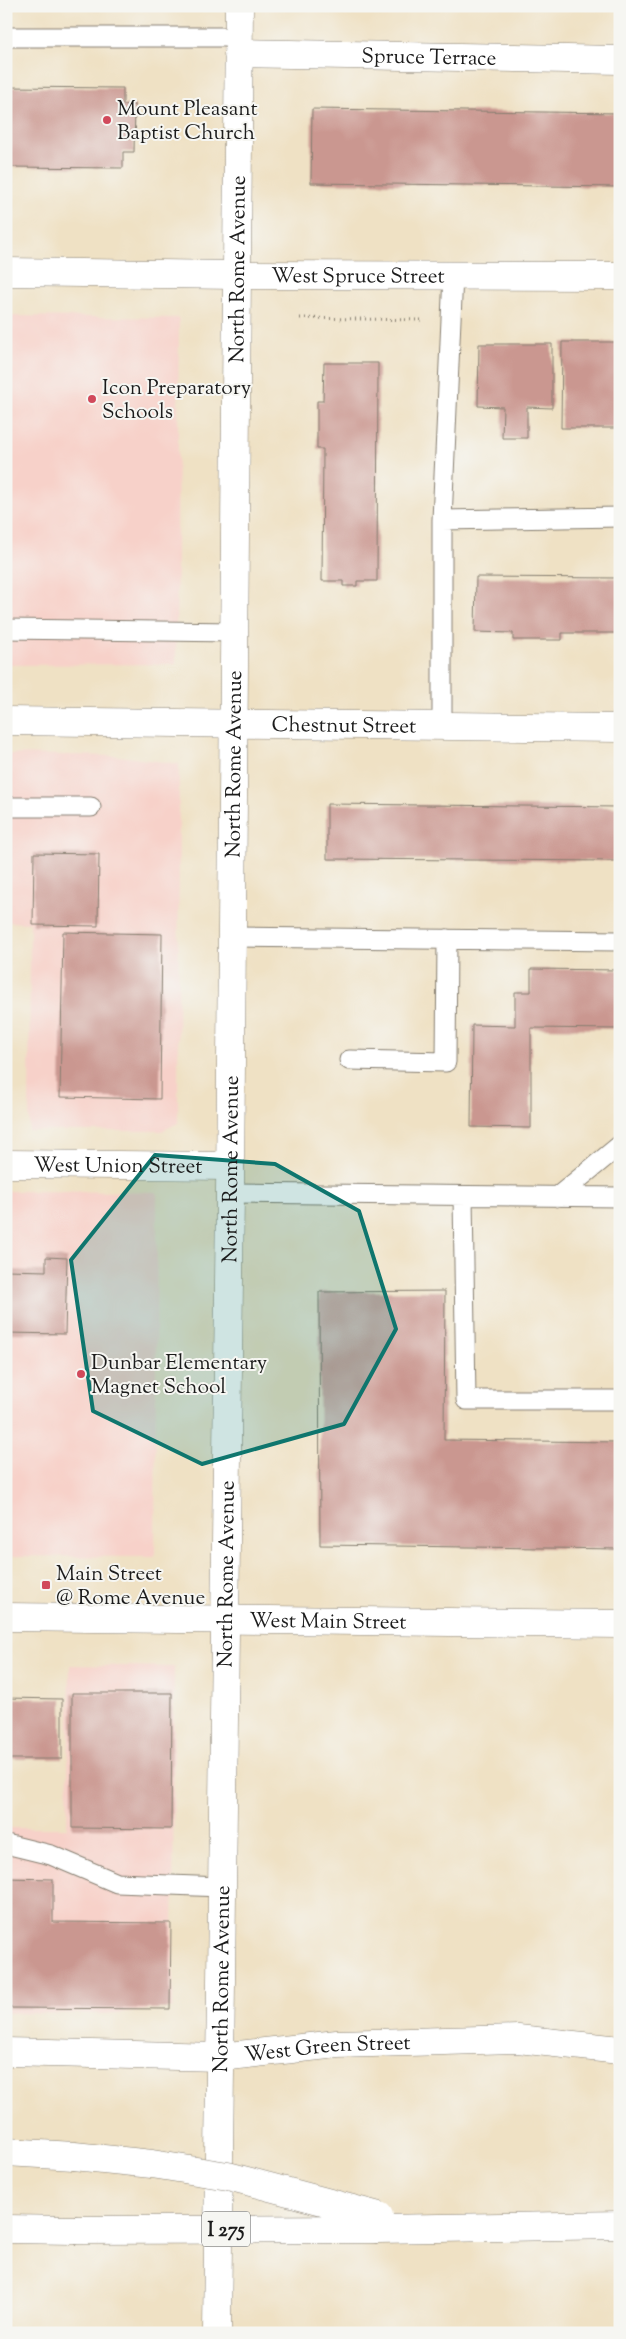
<svg xmlns="http://www.w3.org/2000/svg" width="626" height="2339" font-family="'Sorts Mill Goudy',serif">
	<style>
		.built { fill: #f7d1c9 }
		.building { fill: #ca9790 }
		.lines { fill: none; stroke-linecap: round; stroke-linejoin: round }
		.service-casing { stroke: #867e70; stroke-width: 21 }
		.minor-casing { stroke: #867e70; stroke-width: 29 }
		.tertiary-casing { stroke: #867e70; stroke-width: 29 }
		.motorway-casing { stroke: #867e70; stroke-width: 29 }
		.path { stroke: #867e70; stroke-width: 3; stroke-dasharray: 1 4; stroke-linecap: butt }
		.service { stroke: #fff; stroke-width: 19 }
		.minor { stroke: #fff; stroke-width: 28 }
		.tertiary { stroke: #fff; stroke-width: 28 }
		.motorway { stroke: #fff; stroke-width: 28 }
		.motorway-bridge-casing { stroke: #867e70; stroke-width: 29; stroke-linecap: butt }
		.motorway-bridge { stroke: #fff; stroke-width: 28 }
		.marked { fill: #0f766e; fill-opacity: 0.2; stroke: #0f766e; stroke-width: 4; stroke-linejoin: round }
		.poi-dot { fill: #d1495b; stroke: #f6f6f2; stroke-width: 2 }
		.labels { text-anchor: middle; stroke-width: 4; stroke-linejoin: round; paint-order: stroke }
		.shield { fill: #f6f6f2; stroke: #5d5d5c; stroke-width: 1 }
		.shield-label { font-size: 20px; font-weight: bold; fill: #1c1c1c }
		.street-label { font-size: 21px; fill: #1c1c1c; stroke: #f6f6f2 }
		.poi-label { font-size: 21px; fill: #1c1c1c; stroke: #f6f6f2; text-anchor: start }
	</style>
	<rect width="100%" height="100%" fill="#f6f6f2"/>
	<filter id="ink" filterUnits="userSpaceOnUse"><feTurbulence type="fractalNoise" baseFrequency=".02" numOctaves="2"/><feDisplacementMap in="SourceGraphic" scale="10" xChannelSelector="R" yChannelSelector="G"/><feConvolveMatrix kernelMatrix="1 2 1 2 8 2 1 2 1" color-interpolation-filters="sRGB"/></filter>
	<filter id="wash" filterUnits="userSpaceOnUse"><feTurbulence type="fractalNoise" baseFrequency=".0096" numOctaves="4" result="noise"/><feDisplacementMap in="SourceGraphic" scale="20" xChannelSelector="R" yChannelSelector="G"/><feGaussianBlur stdDeviation="1.12" result="paint"/><feColorMatrix in="noise" values="0 0 0 0 0 0 0 0 0 0 0 0 0 0 0 0 0 1.4 0 .05"/><feComposite in="paint" operator="in"/></filter>
	<g filter="url(#wash)">
		<rect width="100%" height="100%" fill="#efe1c4"/>
		<path class="built" d="M6,316L179,318L176,664L6,665Z
			M6,754L118,756L179,764L178,1123L162,1131H29L30,923L6,922Z
			M6,1191L157,1192L155,1557L6,1556Z
			M70,1665L174,1667L173,2008L105,2014L6,2013V1828H67Z"/>
		<g id="blocks">
			<path class="building" d="M6,87L123,88V105H135L134,152H123V168L6,167Z
				M312,109L620,113V187L311,183Z
				M562,342H620V428H561Z
				M479,344H552V408L527,407V438H502L503,407L478,406Z
				M324,363H378L377,581H357V586H343V581H322L323,449H317V401H323Z
				M476,577L620,578V641H617V633H562V640H513V633L475,632Z
				M327,804L620,807V861L327,859Z
				M34,853L99,854L98,926L33,925Z
				M63,932L162,934L160,1099L60,1097Z
				M531,969L620,970V1029L531,1028V1128L471,1127L472,1025L515,1026V992H531Z
				M46,1257L67,1258L65,1334L6,1333V1270L46,1271Z
				M445,1291L444,1440L620,1442V1549L320,1545L319,1292Z
				M72,1693H172L171,1829L72,1828Z
				M6,1698L62,1699V1759H6Z
				M6,1878L53,1879V1922L171,1923L170,2009L7,2008Z"/>
		</g>
	</g>
	<g filter="url(#ink)">
		<use href="#blocks" fill-opacity="0" stroke="#867e70" stroke-width="1"/>
		<g class="lines">
			<defs>
				<path id="service" d="M6,37H238
					M453,275L442,520L620,517
					M6,629L234,632
					M442,726V520
					M6,807H91
					M232,937L620,941
					M349,1060L446,1062L447,939
					M230,1193L620,1197
					M463,1196L466,1400H620
					M557,1197L620,1145
					M6,1844L51,1855L117,1883L222,1887"/>
				<g id="minor">
					<path id="s1" d="M238,53L620,60"/>
					<path id="s2" d="M6,272L235,275L620,276"/>
					<path id="s3" d="M6,721L620,728"/>
					<path id="s4" d="M6,1164L230,1166"/>
					<path id="s5" d="M6,2052L220,2057L337,2044L518,2039L620,2050"/>
				</g>
				<g id="tertiary">
					<path id="s6" d="M6,1617L620,1624"/>
					<path id="s7" d="M217,2333L230,1193L239,6"/>
				</g>
				<path id="motorway" d="M6,2152L74,2156
					M6,2229L74,2230
					M377,2229L620,2225"/>
			</defs>
			<use href="#service" class="service-casing"/>
			<use href="#minor" class="minor-casing"/>
			<use href="#tertiary" class="tertiary-casing"/>
			<use href="#motorway" class="motorway-casing"/>
			<path class="path" d="M135,128H140
				M300,318L422,320"/>
			<use href="#service" class="service"/>
			<use href="#minor" class="minor"/>
			<use href="#tertiary" class="tertiary"/>
			<use href="#motorway" class="motorway"/>
			<defs>
				<path id="motorway-bridge" d="M74,2156L152,2164L228,2176L379,2216
					M74,2230L377,2229"/>
			</defs>
			<use href="#motorway-bridge" class="motorway-bridge-casing"/>
			<use href="#motorway-bridge" class="motorway-bridge"/>
		</g>
	</g>
	<path class="marked" d="M155,1155L275,1164L359,1211L396,1329L344,1424L202,1464L93,1411L71,1260Z"/>
	<g class="poi-dot">
		<circle cx="107" cy="120" r="5"/>
		<circle cx="92" cy="399" r="5"/>
		<circle cx="81" cy="1374" r="5"/>
		<rect x="41" y="1580" width="10" height="10" rx="2.5"/>
	</g>
	<g class="labels">
		<rect class="shield" x="202" y="2211.5" width="48" height="35" rx="4"/>
		<g class="shield-label">
			<text x="226" y="2236">I 275</text>
		</g>
		<g class="street-label">
			<text dy="7" stroke="none"><textPath href="#s1" startOffset="191">Spruce Terrace</textPath></text>
			<text dy="7" stroke="none"><textPath href="#s7" startOffset="2064">North Rome Avenue</textPath></text>
			<text dy="7" stroke="none"><textPath href="#s2" startOffset="352">West Spruce Street</textPath></text>
			<text dy="7" stroke="none"><textPath href="#s3" startOffset="338">Chestnut Street</textPath></text>
			<text dy="7" stroke="none"><textPath href="#s7" startOffset="1569">North Rome Avenue</textPath></text>
			<text dy="7" stroke="none"><textPath href="#s4" startOffset="112">West Union Street</textPath></text>
			<text dy="7" stroke="none"><textPath href="#s7" startOffset="1164">North Rome Avenue</textPath></text>
			<text dy="7" stroke="none"><textPath href="#s7" startOffset="759">North Rome Avenue</textPath></text>
			<text dy="7" stroke="none"><textPath href="#s6" startOffset="322">West Main Street</textPath></text>
			<text dy="7" stroke="none"><textPath href="#s7" startOffset="354">North Rome Avenue</textPath></text>
			<text dy="7" stroke="none"><textPath href="#s5" startOffset="322">West Green Street</textPath></text>
		</g>
		<g class="poi-label">
			<text x="117" y="115">Mount Pleasant<tspan x="117" dy="24">Baptist Church</tspan></text>
			<text x="102" y="394">Icon Preparatory<tspan x="102" dy="24">Schools</tspan></text>
			<text x="91" y="1369">Dunbar Elementary<tspan x="91" dy="24">Magnet School</tspan></text>
			<text x="56" y="1580">Main Street<tspan x="56" dy="24">@ Rome Avenue</tspan></text>
		</g>
	</g>
	<rect width="626" height="2339" fill="none" stroke="#f6f6f2" stroke-width="25"/>
</svg>
